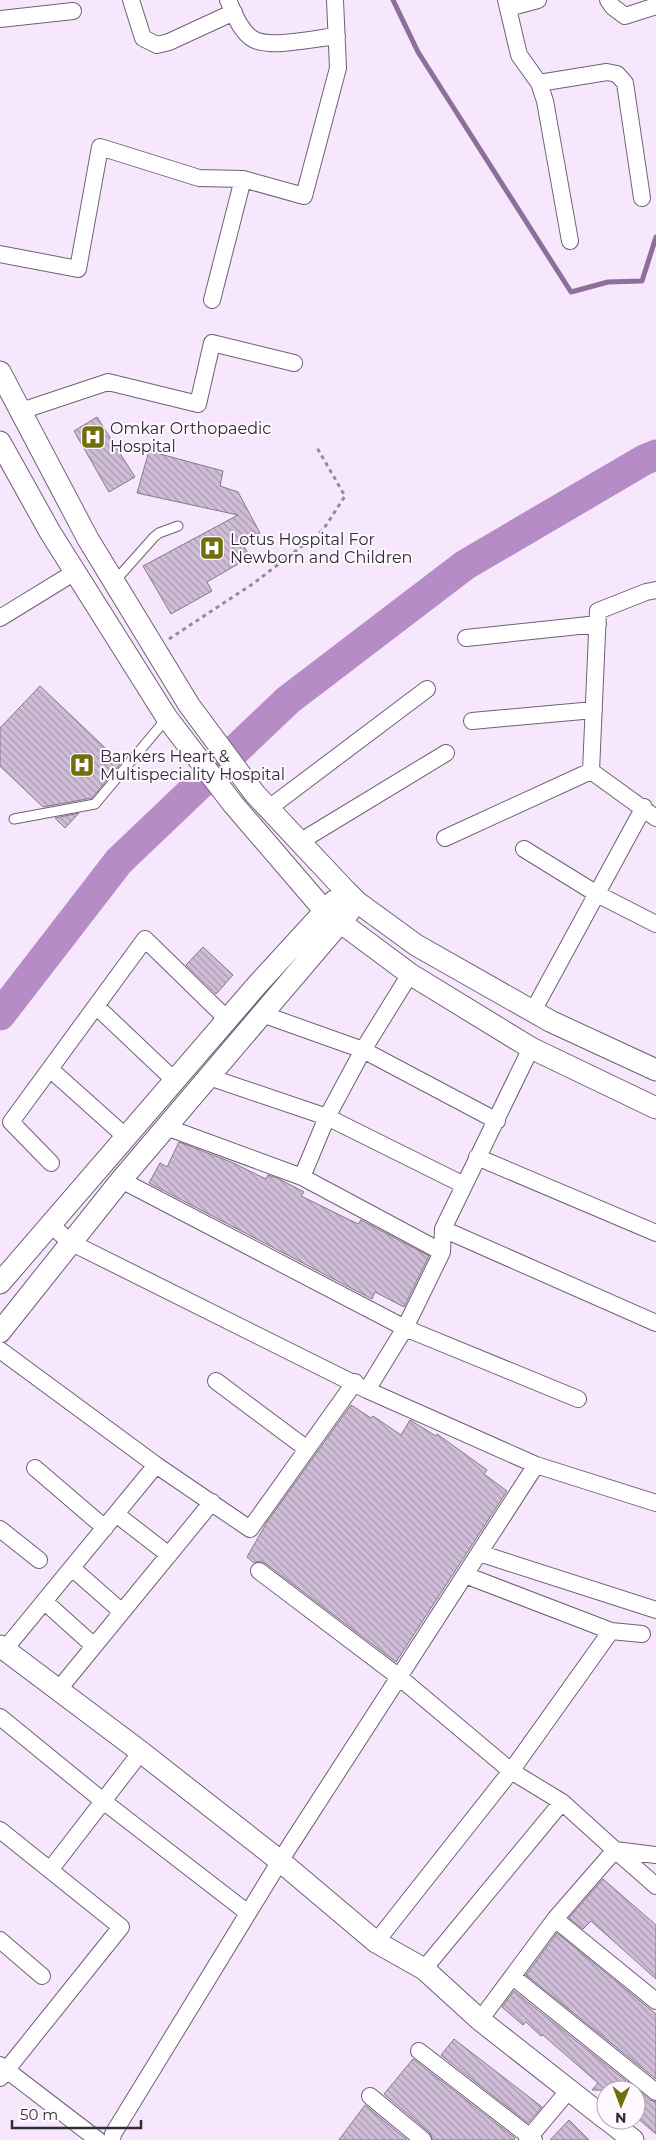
<svg xmlns="http://www.w3.org/2000/svg" width="656" height="2140" font-family="Montserrat,sans-serif">
	<style>
		.lines { fill: none; stroke-linecap: round; stroke-linejoin: round }
		.stream { stroke: #8e6f9b; stroke-width: 5 }
		.river { stroke: #b68cc7; stroke-width: 31 }
		.building { fill: url(#building-back-hatch); stroke: #87778e }
		.service-casing { stroke: #705f76; stroke-width: 11 }
		.minor-casing { stroke: #705f76; stroke-width: 18 }
		.tertiary-casing { stroke: #705f76; stroke-width: 23 }
		.path { stroke: #978b9b; stroke-width: 3; stroke-dasharray: 4 4; stroke-linecap: butt }
		.service { stroke: #fff; stroke-width: 9 }
		.minor { stroke: #fff; stroke-width: 16 }
		.tertiary { stroke: #fff; stroke-width: 21 }
		.labels { text-anchor: middle; stroke-width: 4; stroke-linejoin: round; paint-order: stroke }
		.poi-label { font-size: 16px; fill: #322a34; stroke: #fdf9ff; text-anchor: start }
	</style>
	<defs>
		<pattern id="building-back-hatch" width="6" height="6" patternUnits="userSpaceOnUse" patternTransform="scale(1.25)"><rect width="6" height="6" fill="#d0bdd7"/><path d="M-1 5l2 2M0 0l6 6M5-1l2 2" fill="none" stroke="#a99aaf"/></pattern>
	</defs>
	<rect width="100%" height="100%" fill="#f7e7fd"/>
	<g class="lines">
		<path class="stream" d="M393,0L418,52L571,292L608,282L642,281L656,237"/>
		<path class="river" d="M0,1015L119,861L288,700L465,565L644,460L656,455"/>
	</g>
	<path class="building" d="M97,417L135,477L109,492L74,431Z
		M149,451L223,471L220,486L238,492L260,533L242,543L250,557L207,582L212,591L171,614L143,566L238,515L137,493Z
		M40,686L121,763L92,798L43,807L0,766V728Z
		M79,813L65,828L55,818Z
		M203,947L233,975L216,994L186,965Z
		M179,1142L231,1162L266,1179L268,1175L277,1178L304,1192L301,1196L358,1224L361,1220L429,1256L404,1307L375,1292L372,1299L149,1183L160,1163L167,1167Z
		M351,1405L371,1418L373,1416L401,1435L410,1420L436,1436L437,1434L487,1470L484,1474L507,1491L396,1662L265,1563L260,1561L254,1563L247,1557L267,1522Z
		M603,1879L656,1925V1979L591,1921L583,1929L569,1918Z
		M557,1933L656,2014V2079L526,1975Z
		M514,1991L650,2100L656,2102V2134L636,2117V2090H592L598,2083L543,2035L541,2036L526,2022L523,2025L502,2007Z
		M454,2039L542,2107L528,2123L441,2055Z
		M413,2059L515,2138L514,2140H433L429,2132L384,2094Z
		M365,2105L407,2140H339Z
		M569,2120L589,2140H550Z"/>
	<g class="lines">
		<defs>
			<path id="service" d="M114,582L154,537L159,533L178,526
				M14,819L95,804L167,718"/>
			<path id="minor" d="M131,0L143,38L157,45L169,42L234,12
				M228,0C234,13 240,31 253,39C269,49 317,38 337,36
				M506,0L519,55L539,83L545,101L570,241
				M608,0L613,7L625,16L656,6
				M508,8L538,0
				M0,19L73,11
				M539,83L607,72L617,74L625,83L642,198
				M0,254L78,269L100,147L199,178L243,179L304,196L338,68L335,0
				M212,300L243,179
				M21,411L108,382L198,404L212,343L294,363
				M656,590L646,592L598,611L591,771L656,818
				M0,618L75,572
				M466,638L598,624
				M472,721L594,710
				M269,808L427,689
				M445,838L591,771
				M301,841L446,753
				M524,849L597,894L656,924
				M96,1006L174,1080
				M533,1011L644,807
				M262,1014L363,1050L497,1121
				M50,1069L126,1137
				M209,1077L327,1117L464,1185
				M166,1127L302,1177L442,1252
				M477,1157L656,1233
				M51,1163L11,1122L145,939L227,1019
				M302,1177L327,1117L363,1050L410,974
				M121,1180L405,1328L578,1399
				M50,1224L70,1242L367,1390L536,1465L656,1503
				M443,1229L656,1323
				M0,1350L156,1465L250,1529L355,1382
				M216,1381L307,1449
				M367,1390L405,1328L442,1252L443,1229L531,1048
				M35,1468L105,1528
				M116,1514L169,1555
				M0,1529L39,1560
				M479,1553L656,1610
				M72,1568L122,1612
				M259,1571L399,1677L511,1771L562,1802L615,1850L656,1855
				M465,1575L611,1631L642,1634
				M44,1601L94,1646
				M5,1649L156,1465
				M59,1689L212,1502
				M0,1717L103,1801L248,1913
				M0,1830L121,1927L0,2078
				M50,1870L141,1752
				M555,1919L656,2001
				M0,1940L42,1976
				M376,1942L511,1771L611,1631
				M424,1969L562,1802
				M513,1977L656,2092
				M480,2020L555,1919L615,1850L656,1886
				M419,2051L534,2140
				M0,2065L98,2140
				M370,2096L423,2140
				M112,2140L113,2134L280,1861L536,1465
				M527,2140L569,2090"/>
			<path id="tertiary" d="M0,372L88,539L189,705L255,794L345,890L357,902L416,945L550,1021L656,1070
				M0,442L50,532L167,718L233,804L324,910L410,974L531,1048L656,1108
				M0,1283L257,985L334,901
				M0,1332L121,1180L349,912
				M0,1646L141,1752L280,1861L376,1942L424,1969L480,2020L606,2119
				M608,2120L633,2140"/>
		</defs>
		<use href="#service" class="service-casing"/>
		<use href="#minor" class="minor-casing"/>
		<use href="#tertiary" class="tertiary-casing"/>
		<path class="path" d="M169,639L254,583L323,530L345,496L316,446"/>
		<use href="#service" class="service"/>
		<use href="#minor" class="minor"/>
		<use href="#tertiary" class="tertiary"/>
	</g>
	<defs>
		<symbol id="hospital-square" viewBox="-11 -11 22 22"><rect x="-9" y="-9" width="18" height="18" rx="4" fill="#736e0d" stroke="#fdf9ff"/><path d="M-5-5h3v3.5h4V-5h3V5h-3V1.5h-4V5h-3Z" fill="#fff"/></symbol>
	</defs>
	<g fill-rule="evenodd">
		<use href="#hospital-square" x="79" y="423" width="28" height="28"/>
		<use href="#hospital-square" x="198" y="534" width="28" height="28"/>
		<use href="#hospital-square" x="68" y="751" width="28" height="28"/>
	</g>
	<g class="labels">
		<g class="poi-label">
			<text x="110" y="434">Omkar Orthopaedic<tspan x="110" dy="18">Hospital</tspan></text>
			<text x="230" y="545">Lotus Hospital For<tspan x="230" dy="18">Newborn and Children</tspan></text>
			<text x="100" y="762">Bankers Heart &amp;<tspan x="100" dy="18">Multispeciality Hospital</tspan></text>
		</g>
	</g>
	<g transform="translate(621 2105) rotate(181)"><circle r="24" fill="#fdf9ff" stroke="#aca6ae"/>
	<path d="M0-4L9 19L0 12L-9 19Z" fill="#736e0d"/>
	<text y="-8" font-size="14" font-weight="bold" text-anchor="middle" fill="#322a34">N</text>
	</g>
	<path d="M12 2120v8h129v-8" fill="none" stroke="#322a34" stroke-width="2.5"/>
	<text x="20" y="2120" font-size="15" fill="#322a34" stroke="#fdf9ff" stroke-width="4" paint-order="stroke">50 m</text>
</svg>
